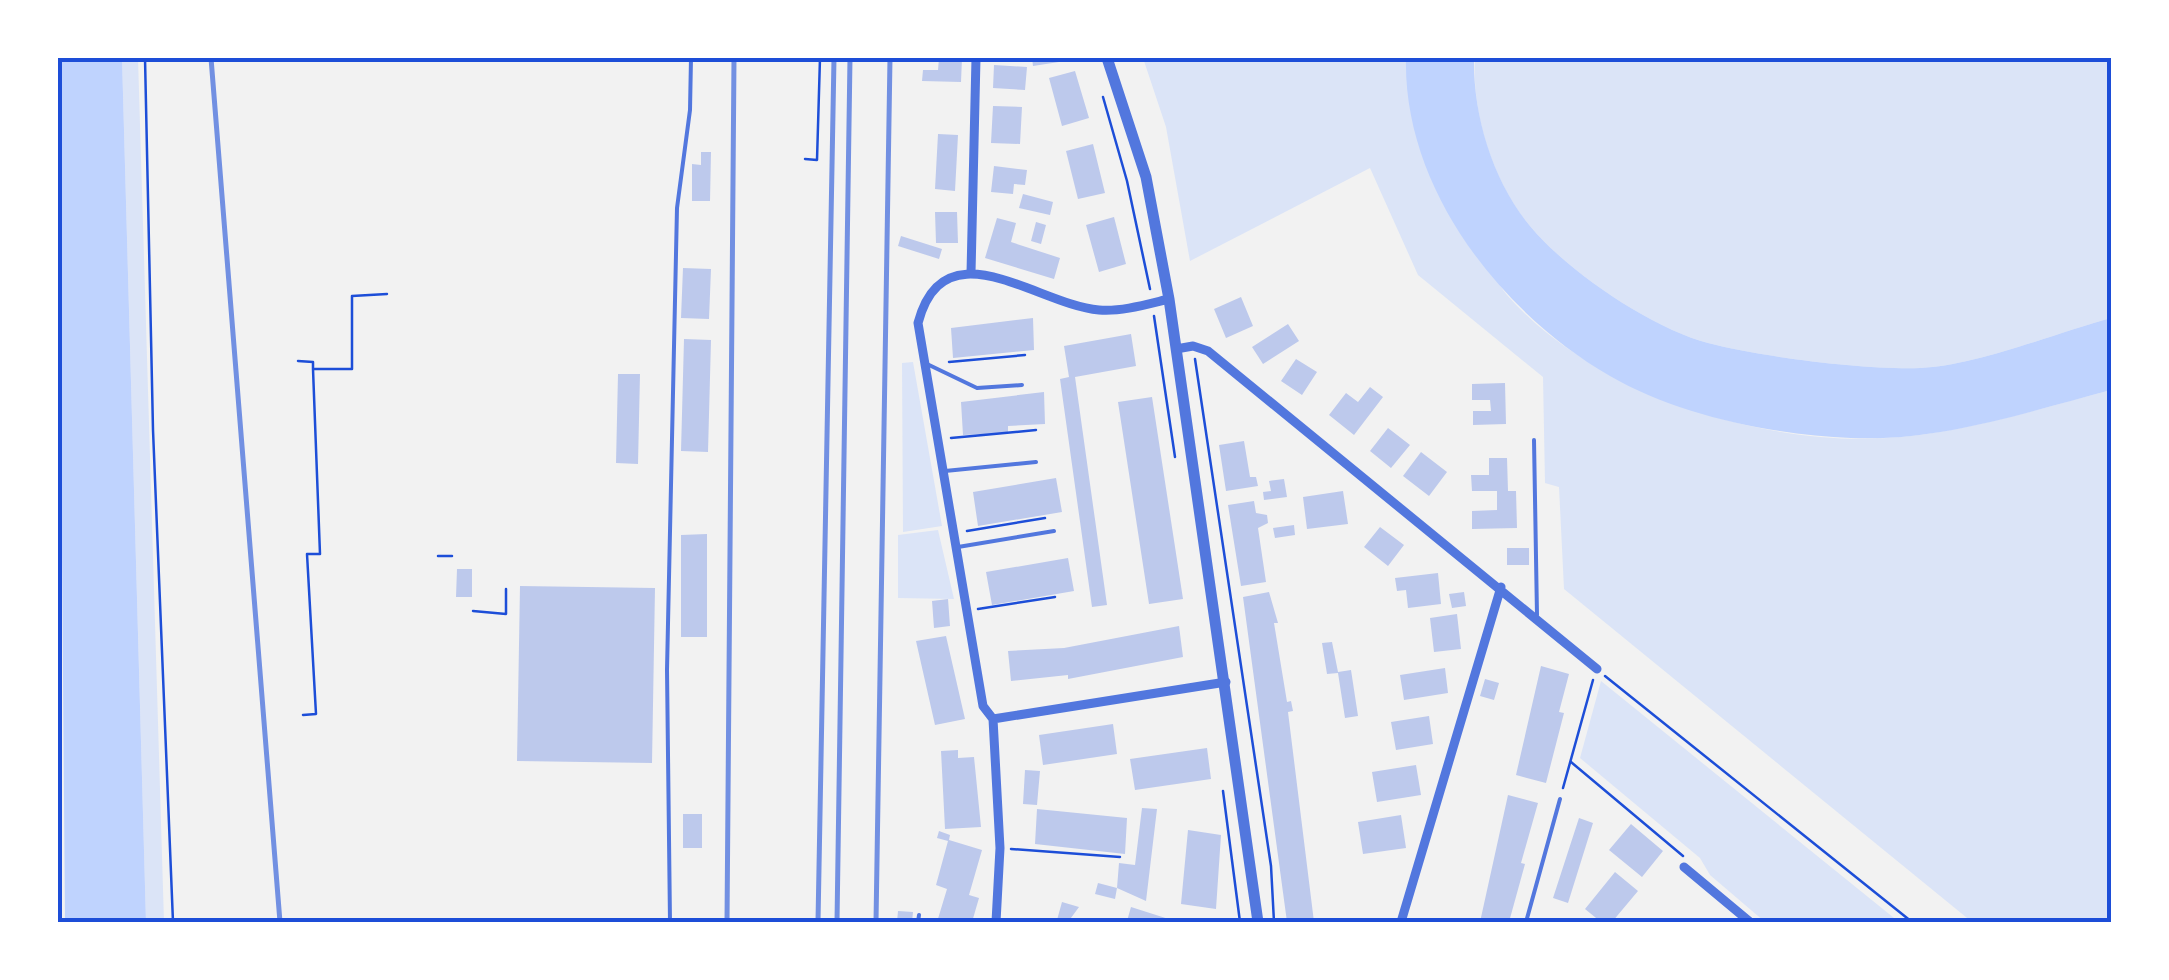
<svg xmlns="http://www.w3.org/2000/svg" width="2169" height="980" font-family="'Noto Sans',sans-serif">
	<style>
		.green { fill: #dbe4f7 }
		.water { fill: #bfd3fe }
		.building { fill: #bdc9ec }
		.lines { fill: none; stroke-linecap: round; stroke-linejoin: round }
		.path { stroke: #1d4ed8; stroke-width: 2.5 }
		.service { stroke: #5277de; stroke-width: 4 }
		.minor { stroke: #5277de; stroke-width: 9 }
		.tertiary { stroke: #5277de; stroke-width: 11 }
		.rail { stroke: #7290e2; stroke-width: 5 }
		.neatline { fill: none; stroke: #1d4ed8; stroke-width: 4 }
	</style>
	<rect width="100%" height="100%" fill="#f2f2f2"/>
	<path class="green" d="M122,58H138L164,922H146Z
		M1143,58H1406C1406,84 1451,169 1464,198C1476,227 1487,271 1507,295C1593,393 1760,446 1888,438C1964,433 2038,409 2111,390V922H1972L1564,589L1559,487L1545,483L1543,377L1418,275L1370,168L1190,261L1166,127Z
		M1475,58H2111V318C2056,333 1975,366 1920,368C1867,370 1761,357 1708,343C1651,328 1563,269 1526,221C1491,176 1472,113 1475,58Z
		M913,362L942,526L903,532L902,363Z
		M938,530L954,599L898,598V535Z
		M1601,681L1899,922H1765L1710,875L1700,858L1580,758Z"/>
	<path class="water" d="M58,58H122L146,922H65Z
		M1406,58H1474C1473,113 1491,176 1526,221C1563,269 1651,328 1708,343C1761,357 1867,370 1920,368C1975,366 2056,333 2111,318V390C2027,412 1939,442 1851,438C1773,435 1677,415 1610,376C1501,313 1403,189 1406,58Z"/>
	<path class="building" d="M939,58H962L961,82L922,81L923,70H938Z
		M1032,58H1058L1059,62L1033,66Z
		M994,65L1027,67L1025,90L993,88Z
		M1075,71L1089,118L1062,126L1049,78Z
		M993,106L1022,107L1020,144L991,143Z
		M938,134L958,135L955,191L935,189Z
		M1093,144L1105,193L1078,199L1066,151Z
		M701,152H711L710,201H692V164L701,165Z
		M994,166L1027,170L1025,185L1014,184L1013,194L991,192Z
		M1023,194L1053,202L1050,215L1019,208Z
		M935,212H957L958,243H936Z
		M1114,217L1126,264L1099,272L1086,225Z
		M997,218L1016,223L1011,242L1060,258L1054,279L985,258Z
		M1036,222L1046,225L1041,244L1031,241Z
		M901,236L942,249L939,259L898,246Z
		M683,268L711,269L709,319L681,318Z
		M1241,297L1253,326L1226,338L1214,309Z
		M1033,318L1034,350L953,358L951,328Z
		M1288,324L1299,341L1263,364L1252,347Z
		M1131,334L1136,366L1075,377L1107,605L1092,607L1060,379L1069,377L1064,346Z
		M684,339L711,340L708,452L681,451Z
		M1296,359L1317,372L1302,395L1281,381Z
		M618,374H640L638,464L616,463Z
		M1505,383L1506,424L1473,425V411H1491L1490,400H1472V384Z
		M1370,387L1383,397L1354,435L1329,415L1346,393L1358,402Z
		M1044,392L1045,424L1008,426V433L963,435L961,402Z
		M1152,397L1183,599L1149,604L1118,402Z
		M1388,428L1410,445L1391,468L1370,451Z
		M1244,441L1250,477H1256L1258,486L1226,491L1219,445Z
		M1421,452L1447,472L1429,496L1403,476Z
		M1489,458H1507L1508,491H1516L1517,528L1472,529V511L1497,510V491H1472L1471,475H1489Z
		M1056,478L1062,512L978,526L973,492Z
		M1284,479L1287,497L1264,500L1263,492L1271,491L1269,481Z
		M1343,491L1348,524L1307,529L1303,497Z
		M1254,501L1256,513L1267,515L1268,523L1258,528L1266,582L1241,586L1228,505Z
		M1294,525L1295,535L1275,538L1273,528Z
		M1380,527L1404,545L1388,566L1364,547Z
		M707,534V637H681V535Z
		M1507,548H1529V565H1507Z
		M1068,558L1074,591L992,605L986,572Z
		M457,569H472V597H456Z
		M1438,573L1441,604L1408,608L1406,590L1397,591L1395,578Z
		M520,586L655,588L652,763L517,761Z
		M1269,592L1278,623H1274L1287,702L1291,701L1293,711L1288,712L1314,922H1287L1243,597Z
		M1464,592L1466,606L1452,608L1449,594Z
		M948,599L950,626L934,628L932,601Z
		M1457,614L1461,649L1434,652L1430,618Z
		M1179,626L1183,657L1068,679V675L1011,681L1008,651L1064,648Z
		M946,636L965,719L935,725L916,641Z
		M1332,642L1338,672L1351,670L1358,716L1345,718L1338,673L1327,674L1322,643Z
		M1541,666L1569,674L1559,712L1564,713L1546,783L1516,775Z
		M1445,668L1448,693L1404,700L1400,675Z
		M1485,679L1499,683L1494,700L1480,696Z
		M1429,716L1433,744L1396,750L1391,722Z
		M1113,724L1117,754L1043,765L1039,735Z
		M1207,748L1211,779L1135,790L1130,759Z
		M958,750V758L974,757L981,827L945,829L941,751Z
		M1416,765L1421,795L1377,802L1372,772Z
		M1025,770L1040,771L1037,805L1023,804Z
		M1508,795L1538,803L1521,863L1525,864L1509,922H1480Z
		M1142,808L1157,809L1146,901L1117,888L1119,863L1135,865Z
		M1037,809L1127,818L1125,854L1035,844Z
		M683,814H702V848H683Z
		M1401,815L1406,848L1363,854L1358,822Z
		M1579,818L1593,823L1568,903L1553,898Z
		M1631,824L1663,851L1642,877L1609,850Z
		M1188,830L1221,835L1216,909L1181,904Z
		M939,831L950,835L949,840L982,850L969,895L979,898L972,922H937L947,889L936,885L948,841L937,838Z
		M1615,872L1638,891L1612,922H1601L1585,909Z
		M1098,883L1117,888L1115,899L1095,894Z
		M1062,902L1079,907L1068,922L1057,920Z
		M1131,907L1178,922L1127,921Z
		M898,911L913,912L912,922H897Z"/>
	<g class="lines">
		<path class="path" d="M145,58L153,430L173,922
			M1103,97L1127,181L1150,289
			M805,159L817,160L820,58
			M1154,316L1175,457
			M1195,359L1271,866L1274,922
			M298,361L313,362V369H352V296L387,294
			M949,362L1025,355
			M951,438L1036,430
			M967,531L1045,518
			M438,556H452
			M978,609L1055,597
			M473,611L506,614V589
			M1605,676L1912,922
			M303,715L316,714L307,554H320L313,369
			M1571,762L1683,856
			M1563,788L1593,680
			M1223,791L1240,922
			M1011,849L1120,857"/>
		<path class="service" d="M927,364L977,388L1022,385
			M1534,440L1537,615
			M945,471L1036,462
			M958,547L1054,531
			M670,922L667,670L677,208L690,110L691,58
			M918,922L919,915
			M1526,922L1560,799"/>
		<path class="minor" d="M971,273L976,58
			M1176,349L1193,346L1208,351L1597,669
			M993,719L1226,682
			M1684,867L1750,922
			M996,922L1000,848L993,719L983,706L918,323C944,224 1038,305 1099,310C1121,312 1148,304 1169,299
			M1401,922L1501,587"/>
		<path class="tertiary" d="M1107,58L1146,177L1169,299L1258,922"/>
		<path class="rail" d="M211,58L280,922
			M727,922L734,58
			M818,922L834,58
			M837,922L850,58
			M876,922L890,58"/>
	</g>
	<rect width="2169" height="980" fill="none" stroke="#ffffff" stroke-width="120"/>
	<rect x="60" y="60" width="2049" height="860" class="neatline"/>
</svg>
